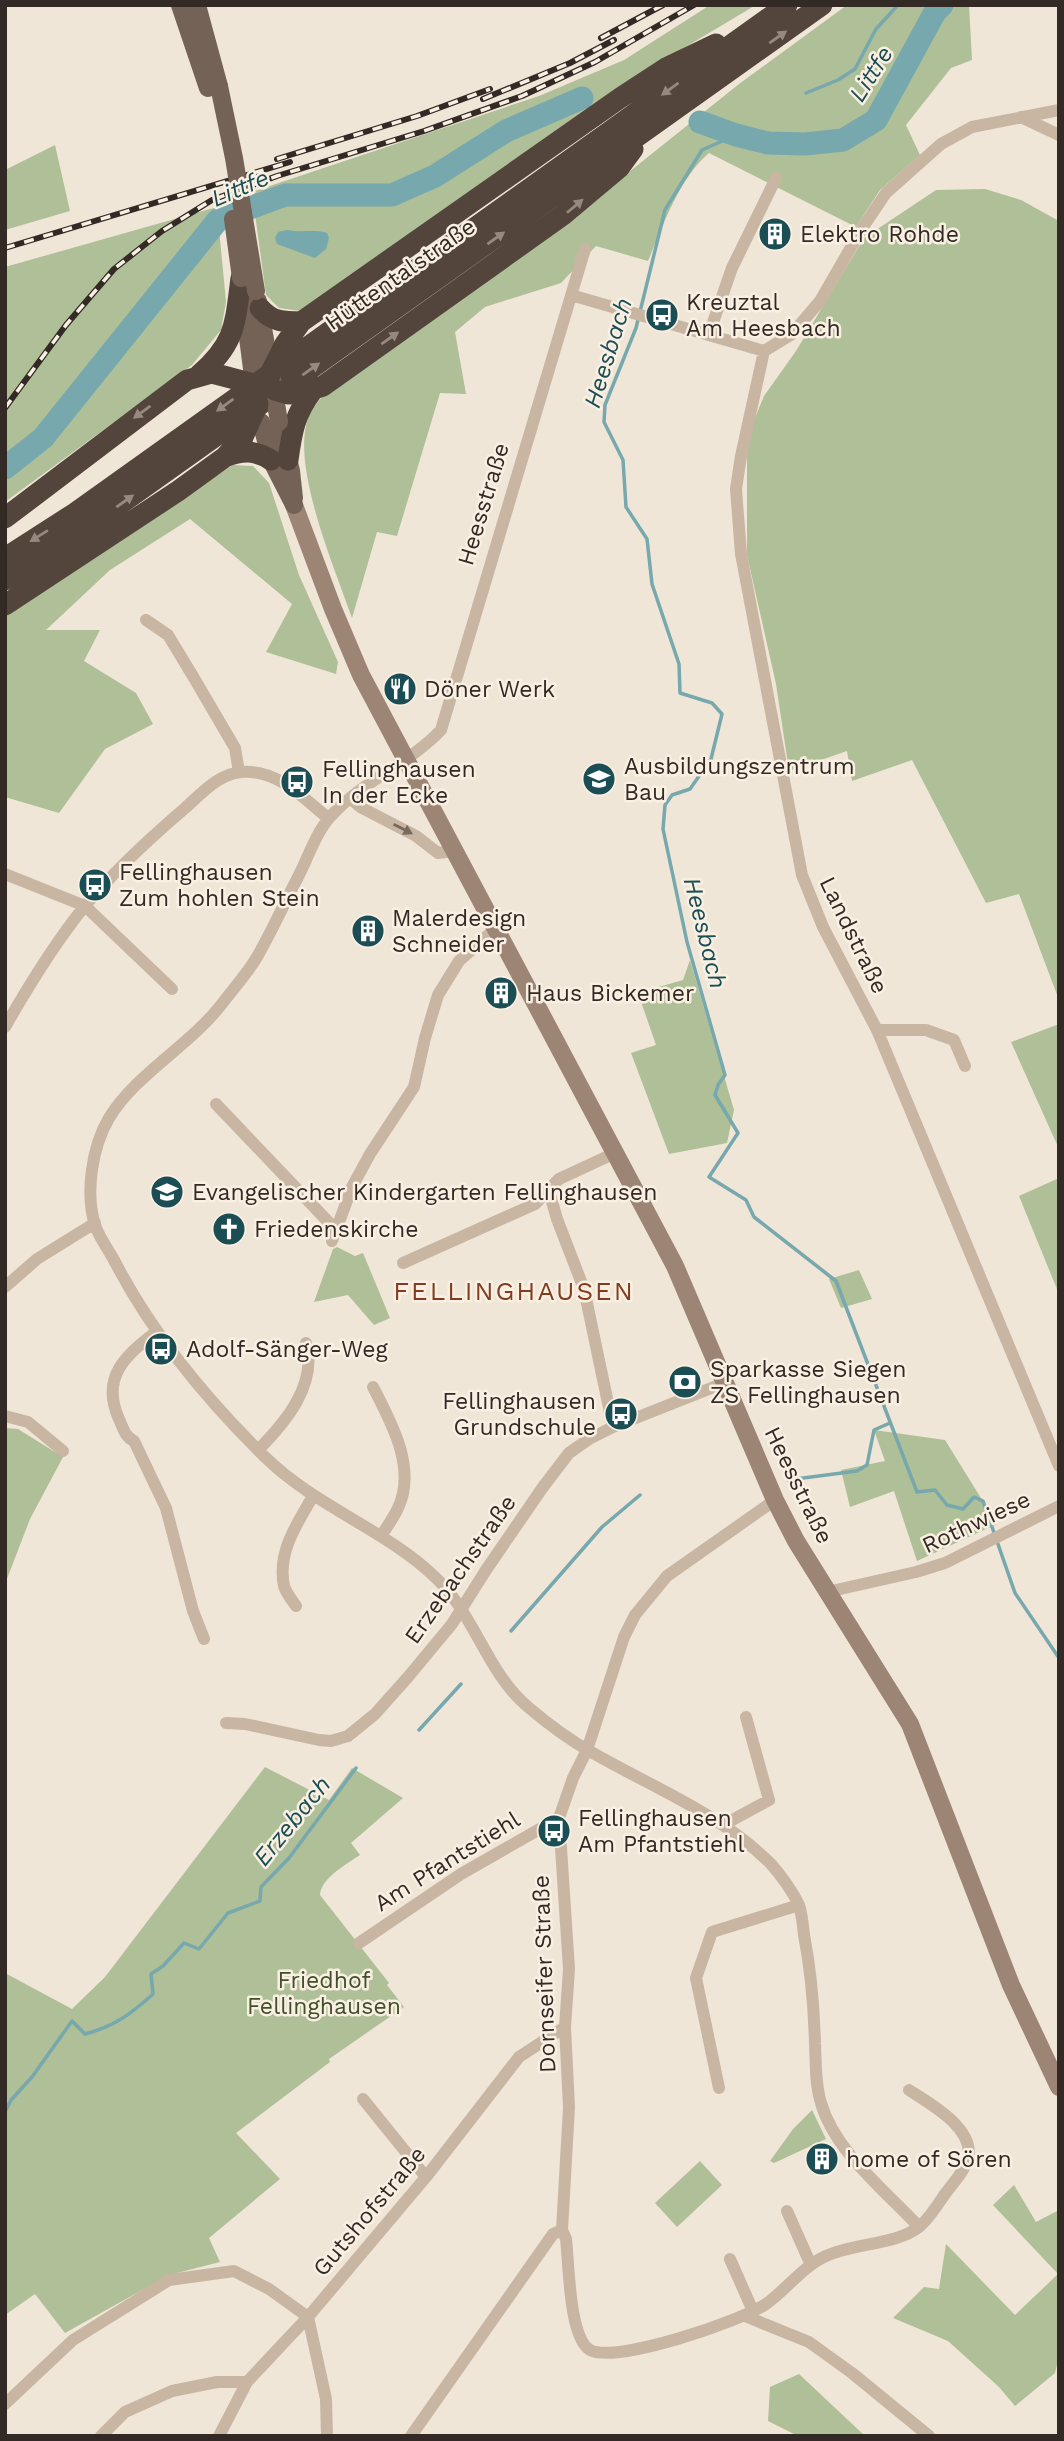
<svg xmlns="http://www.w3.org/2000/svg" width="1064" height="2441" font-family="'Work Sans',sans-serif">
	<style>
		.green { fill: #afbf97 }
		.water { fill: #76a8ad }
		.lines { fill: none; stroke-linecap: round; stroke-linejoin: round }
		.stream { stroke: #76a8ad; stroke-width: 3.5 }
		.river { stroke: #76a8ad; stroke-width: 23 }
		.street { stroke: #c8b6a3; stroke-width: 12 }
		.secondary { stroke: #9c8575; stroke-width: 18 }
		.primary { stroke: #756256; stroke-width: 18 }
		.highway { stroke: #54453c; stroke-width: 21 }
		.rail-casing { stroke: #332a25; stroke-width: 6 }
		.rail { stroke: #f9f0e3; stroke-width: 3.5; stroke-dasharray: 10; stroke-linecap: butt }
		.primary-bridge { stroke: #756256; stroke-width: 18 }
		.highway-bridge { stroke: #54453c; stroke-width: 21 }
		.oneway { fill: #96897f }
		.oneway2 { fill: #76695e }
		.labels { text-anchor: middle; stroke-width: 5; stroke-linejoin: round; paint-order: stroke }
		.poi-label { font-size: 23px; fill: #332a25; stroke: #f9f0e3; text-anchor: start }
		.street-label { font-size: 23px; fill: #332a25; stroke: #f9f0e3 }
		.park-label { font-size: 23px; fill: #405129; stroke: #f9f0e3 }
		.water-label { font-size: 24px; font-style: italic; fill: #1b4d54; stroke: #f9f0e3 }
		.quarter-label { font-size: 26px; letter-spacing: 2px; fill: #823c1f; stroke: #f9f0e3 }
	</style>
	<rect width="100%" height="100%" fill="#f0e6d7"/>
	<path class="green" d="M710,5H756L615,89L300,311L279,308L266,295L252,192L539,96L624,60Z
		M847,5H969L972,60L951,68L906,125L920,155L880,190L856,227L709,153C678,180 664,224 648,261L596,246L561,283L485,307L455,332L466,394L440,393L397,536L377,532L352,618C335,569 295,476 306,426C308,415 315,406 321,398L534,248L739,84Z
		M55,145L70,211L5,230V170Z
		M985,189L1021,200L1059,221V1000L1019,894L986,903L912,760L852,781L847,751L789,771L776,684L747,555V437L764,396L796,351L864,238L936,190Z
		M217,207L226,302L221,330L192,365L5,502V267Z
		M233,465L253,466L269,483L299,575L338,662L336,674L266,652L292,604L190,519L110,570L46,630H100L84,661L136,693L153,724L105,749L59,813L5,797V613Z
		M690,960L734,1110L727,1143L669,1154L631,1053L656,1045L638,993L683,980Z
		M1059,1024V1149L1011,1042Z
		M1059,1178V1294L1019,1196Z
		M337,1247L355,1256L363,1253L390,1318L374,1325L348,1295L314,1302L333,1249Z
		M859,1270L872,1299L841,1308L829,1279Z
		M5,1428L18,1429L63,1457L30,1519L5,1584Z
		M874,1430L945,1440L997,1524L917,1561L894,1491L850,1507L841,1470L885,1461Z
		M265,1767L329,1800L352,1768L403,1798L351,1843L360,1855C347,1864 321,1878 320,1895L389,1983L387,1985L404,2007L329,2059L330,2062L236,2133L280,2179L209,2238L220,2262L169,2275L65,2333L35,2294L5,2315V1973L72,2009L105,1977Z
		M812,2110L826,2139L774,2163L770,2161L793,2129Z
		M700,2161L722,2185L677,2227L655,2203Z
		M1014,2185L1036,2222L1059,2210V2356L1055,2373L1015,2406L999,2387L948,2341L893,2318L924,2287L939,2289L946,2244L1015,2315L1058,2274L993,2205Z
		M799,2374L865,2436H798L768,2421L770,2387Z"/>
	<path class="water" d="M287,230C301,233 314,229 327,233L329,238L326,249L315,258L277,244L275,238L278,232Z"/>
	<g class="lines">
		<path class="stream" d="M932,5L935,12
			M806,93L838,80L855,69L876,29L898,5
			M736,135L702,150L665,210L636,328L605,405L604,422L623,460L626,507L647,539L652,584L679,664L680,693L712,703L722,714L711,759L690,789L672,795L665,805L663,829L687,942L725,1075L718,1085L715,1095L738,1133L709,1177L746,1200L754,1217L836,1281L917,1492L935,1490L947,1505L963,1509L974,1497L983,1501L1015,1593L1059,1658
			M788,1480L857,1471L867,1465L874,1430L890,1423
			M511,1631L602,1527L640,1495
			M419,1730L461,1684
			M5,2112L11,2100L32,2077L72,2021L85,2034C115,2026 131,2014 153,1994L151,1974L163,1966L184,1943L199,1949L228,1913L260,1901L261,1887L289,1858L356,1768"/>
		<path class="river" d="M700,122L736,135L768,143L805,144L843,140L876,120L935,12L942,5
			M5,468L43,438L218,220L285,195H392L435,176L506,131L582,98"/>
		<path class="street" d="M1021,117L1059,135
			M585,249L441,730C409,764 362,781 331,816C316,832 308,858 298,877C284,904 272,931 257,957C247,974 233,989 221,1005C189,1046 136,1074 109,1118C92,1147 85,1193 95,1225C99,1237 108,1249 114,1260C152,1334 206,1399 265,1457C316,1507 385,1529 436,1578C475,1615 487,1673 528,1707C548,1724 571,1741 593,1753C654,1788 721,1814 771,1864C780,1874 793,1892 799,1905C802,1914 803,1925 804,1935C811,1971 814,2007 815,2044C816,2063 815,2084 821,2103C835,2152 886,2191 919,2227
			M571,295L764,351L792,334L820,301L861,230L886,193L941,144L972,127L1059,110
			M709,334L732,268L776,178
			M764,351L741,456L736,489L741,554L802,875L823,927L877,1030L1059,1466
			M146,620L168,635L194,678L235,748L239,772
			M351,799L362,808L416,836L438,853L455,851
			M5,874L85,906L172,989
			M5,1027C29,985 54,944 84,907C114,871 149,839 184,809C200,795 218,774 241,772C277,769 302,797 328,818
			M877,1030H926L954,1040L965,1066
			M216,1104L336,1230
			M549,1191L557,1219L584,1289L613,1427
			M332,1241L352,1187L370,1154L414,1087L425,1038L438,995L459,961L495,929
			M403,1263L535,1204L559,1179L615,1153
			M5,1287L37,1259L95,1223
			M156,1332C126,1355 100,1377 119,1419C123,1428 125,1437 134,1441L166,1508L193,1611L204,1639
			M373,1387C391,1422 417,1468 398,1508C394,1517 387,1527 381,1536
			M5,1416L28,1422L63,1451
			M258,1450C285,1423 318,1384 306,1343
			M827,1592L916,1572L945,1563L1059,1506
			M296,1606C292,1600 286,1593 284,1586C277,1552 297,1524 313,1496
			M226,1723L245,1724L319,1740L331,1741L348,1736L375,1714L408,1677L452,1624L486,1570L543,1487L569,1453L589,1439L613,1427L724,1383
			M725,1824L769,1800L746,1717
			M359,1943L461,1874L559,1818
			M719,2088L696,1978L712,1932L799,1905
			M363,2099L426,2177
			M787,2211L811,2265
			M562,2230L566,2239C569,2264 569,2338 590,2350C616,2364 741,2321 766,2304C783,2292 797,2274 815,2262C845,2242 893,2247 919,2227C929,2219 938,2204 945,2194C953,2183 965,2171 968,2158C975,2128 929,2103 909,2090
			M730,2259L753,2311
			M745,2316L809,2342L852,2373L929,2436
			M5,2404L73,2340L169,2280L234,2271L269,2289L308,2317L326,2399L327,2436
			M101,2436L125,2412L172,2391L217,2382H247
			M219,2436L247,2382L308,2317L426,2177L519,2057L565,2027
			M411,2436L553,2234L562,2230L569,2107L565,2027L569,1969L559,1818L573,1778L587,1750L624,1637L635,1615L667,1576L775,1500"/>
		<path class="secondary" d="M294,505L333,609L361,675L675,1266L775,1500L796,1541L910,1724L1011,1985L1059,2087"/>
		<path class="primary" d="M180,5L208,88
			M197,5L219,86
			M243,299L254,384
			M258,301L271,372
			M261,422L271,460L294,505
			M279,422L291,471L294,498"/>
		<path class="highway" d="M260,308C272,322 284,322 301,322
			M271,372L285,344L301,322L620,98L666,68L716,44
			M199,375C236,343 235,324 241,278
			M302,393L323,386L563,215L619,168L633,149
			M225,457C243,450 255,450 271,460
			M288,460C292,430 295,414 313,390
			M5,518L187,380L212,373L254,384
			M5,558L75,513L787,5
			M5,580L85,529L822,5
			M5,605L178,491L225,457L243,437"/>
		<defs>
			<path id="rail" d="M601,38L663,5
				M483,99L570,63L614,40
				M277,159L417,116L490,89
				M5,248L290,162
				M5,408L66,325L114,269L162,231L212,200L277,176L424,131L522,96L595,62L694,5"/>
		</defs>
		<use href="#rail" class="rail-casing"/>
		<use href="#rail" class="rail"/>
		<path class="primary-bridge" d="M219,86L234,158L256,291
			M233,219L241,278
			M272,379L279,422"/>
		<path class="highway-bridge" d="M254,384L265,388L271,372
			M274,390L288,394L302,393
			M243,437L258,404"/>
	</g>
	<defs><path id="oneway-solid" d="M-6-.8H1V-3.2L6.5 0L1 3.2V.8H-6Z" transform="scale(1.75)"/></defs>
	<g class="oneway">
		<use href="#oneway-solid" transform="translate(778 37) rotate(-35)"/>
		<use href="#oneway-solid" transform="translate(670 89) rotate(144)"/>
		<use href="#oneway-solid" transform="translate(575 206) rotate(-40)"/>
		<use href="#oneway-solid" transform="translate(496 238) rotate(-35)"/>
		<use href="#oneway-solid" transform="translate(390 338) rotate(-35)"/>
		<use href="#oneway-solid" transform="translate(311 369) rotate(-35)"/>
		<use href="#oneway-solid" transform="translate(225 405) rotate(144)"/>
		<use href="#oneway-solid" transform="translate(142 412) rotate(144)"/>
		<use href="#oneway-solid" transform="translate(125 501) rotate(-35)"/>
		<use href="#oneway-solid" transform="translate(39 536) rotate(148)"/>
	</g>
	<use class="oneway2" href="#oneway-solid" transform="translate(403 829) rotate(27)"/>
	<defs>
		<symbol id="building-disc" viewBox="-11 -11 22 22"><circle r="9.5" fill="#1b4d54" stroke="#f9f0e3"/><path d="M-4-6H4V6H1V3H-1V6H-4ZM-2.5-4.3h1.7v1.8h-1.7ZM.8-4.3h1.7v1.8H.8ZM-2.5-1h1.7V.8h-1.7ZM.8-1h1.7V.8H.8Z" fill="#fff"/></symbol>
		<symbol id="bus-disc" viewBox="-11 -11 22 22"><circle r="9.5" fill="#1b4d54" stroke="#f9f0e3"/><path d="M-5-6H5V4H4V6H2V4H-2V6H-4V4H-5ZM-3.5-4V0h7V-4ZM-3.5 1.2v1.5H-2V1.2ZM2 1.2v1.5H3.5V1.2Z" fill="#fff"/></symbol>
		<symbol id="restaurant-disc" viewBox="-11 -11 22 22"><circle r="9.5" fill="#1b4d54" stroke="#f9f0e3"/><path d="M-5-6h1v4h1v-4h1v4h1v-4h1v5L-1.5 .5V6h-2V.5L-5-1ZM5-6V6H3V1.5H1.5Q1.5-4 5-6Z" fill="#fff"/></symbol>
		<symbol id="school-disc" viewBox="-11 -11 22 22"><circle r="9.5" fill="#1b4d54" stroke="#f9f0e3"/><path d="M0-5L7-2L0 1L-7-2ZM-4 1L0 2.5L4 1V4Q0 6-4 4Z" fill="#fff"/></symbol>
		<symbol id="church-disc" viewBox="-11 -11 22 22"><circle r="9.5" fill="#1b4d54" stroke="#f9f0e3"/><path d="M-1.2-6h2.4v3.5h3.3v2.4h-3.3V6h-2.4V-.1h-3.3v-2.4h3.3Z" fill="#fff"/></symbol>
		<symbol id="bank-disc" viewBox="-11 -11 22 22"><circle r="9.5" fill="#1b4d54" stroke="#f9f0e3"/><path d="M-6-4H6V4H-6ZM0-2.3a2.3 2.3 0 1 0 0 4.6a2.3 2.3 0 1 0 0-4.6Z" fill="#fff"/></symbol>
	</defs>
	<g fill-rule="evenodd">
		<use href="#building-disc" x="756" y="215" width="38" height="38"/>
		<use href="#bus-disc" x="643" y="296" width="38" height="38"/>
		<use href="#restaurant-disc" x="381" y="670" width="38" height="38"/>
		<use href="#school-disc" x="580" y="760" width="38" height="38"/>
		<use href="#bus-disc" x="278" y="763" width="38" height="38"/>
		<use href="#bus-disc" x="76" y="866" width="38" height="38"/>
		<use href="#building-disc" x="349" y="912" width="38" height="38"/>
		<use href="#building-disc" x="482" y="974" width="38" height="38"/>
		<use href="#school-disc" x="148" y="1173" width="38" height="38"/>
		<use href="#church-disc" x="210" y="1210" width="38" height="38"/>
		<use href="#bus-disc" x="142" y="1330" width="38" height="38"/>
		<use href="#bank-disc" x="666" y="1363" width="38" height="38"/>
		<use href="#bus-disc" x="602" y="1395" width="38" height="38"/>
		<use href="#bus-disc" x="535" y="1812" width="38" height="38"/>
		<use href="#building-disc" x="803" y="2140" width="38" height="38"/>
	</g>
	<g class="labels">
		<g class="poi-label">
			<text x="800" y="242">Elektro Rohde</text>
			<text x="686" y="310">Kreuztal<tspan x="686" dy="26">Am Heesbach</tspan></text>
			<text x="424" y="697">Döner Werk</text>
			<text x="624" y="774">Ausbildungszentrum<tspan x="624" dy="26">Bau</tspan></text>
			<text x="322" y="777">Fellinghausen<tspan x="322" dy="26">In der Ecke</tspan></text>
			<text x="119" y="880">Fellinghausen<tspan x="119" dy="26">Zum hohlen Stein</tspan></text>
			<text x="392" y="926">Malerdesign<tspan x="392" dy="26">Schneider</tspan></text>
			<text x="526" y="1001">Haus Bickemer</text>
			<text x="192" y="1200">Evangelischer Kindergarten Fellinghausen</text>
			<text x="254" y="1237">Friedenskirche</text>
			<text x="186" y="1357">Adolf-Sänger-Weg</text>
			<text x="710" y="1377">Sparkasse Siegen<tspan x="710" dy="26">ZS Fellinghausen</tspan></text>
			<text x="596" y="1409" text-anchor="end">Fellinghausen<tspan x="596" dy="26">Grundschule</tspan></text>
			<text x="578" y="1826">Fellinghausen<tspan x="578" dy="26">Am Pfantstiehl</tspan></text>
			<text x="846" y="2167">home of Sören</text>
		</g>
		<g class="street-label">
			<text transform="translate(400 274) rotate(-35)" y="8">Hüttentalstraße</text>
			<text transform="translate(483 504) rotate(-73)" y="8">Heesstraße</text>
			<text transform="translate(854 935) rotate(64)" y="8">Landstraße</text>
			<text transform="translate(799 1485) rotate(64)" y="8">Heesstraße</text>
			<text transform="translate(976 1522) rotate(-25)" y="8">Rothwiese</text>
			<text transform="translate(460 1569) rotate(-55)" y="8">Erzebachstraße</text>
			<text transform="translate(447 1861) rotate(-32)" y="8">Am Pfantstiehl</text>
			<text transform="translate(544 1974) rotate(-92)" y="8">Dornseifer Straße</text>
			<text transform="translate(369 2211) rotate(-50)" y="8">Gutshofstraße</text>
		</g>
		<g class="park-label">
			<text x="324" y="1988">Friedhof<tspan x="324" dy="26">Fellinghausen</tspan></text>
		</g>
		<g class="water-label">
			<text transform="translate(871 74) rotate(-58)" y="8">Littfe</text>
			<text transform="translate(240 188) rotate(-23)" y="8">Littfe</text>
			<text transform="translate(608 353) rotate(-73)" y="8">Heesbach</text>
			<text transform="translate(705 933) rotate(76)" y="8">Heesbach</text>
			<text transform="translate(292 1821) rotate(-51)" y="8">Erzebach</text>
		</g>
		<g class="quarter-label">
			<text x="514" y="1300">FELLINGHAUSEN</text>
		</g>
	</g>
	<rect width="1064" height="2441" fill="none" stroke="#332a25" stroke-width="14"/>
</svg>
